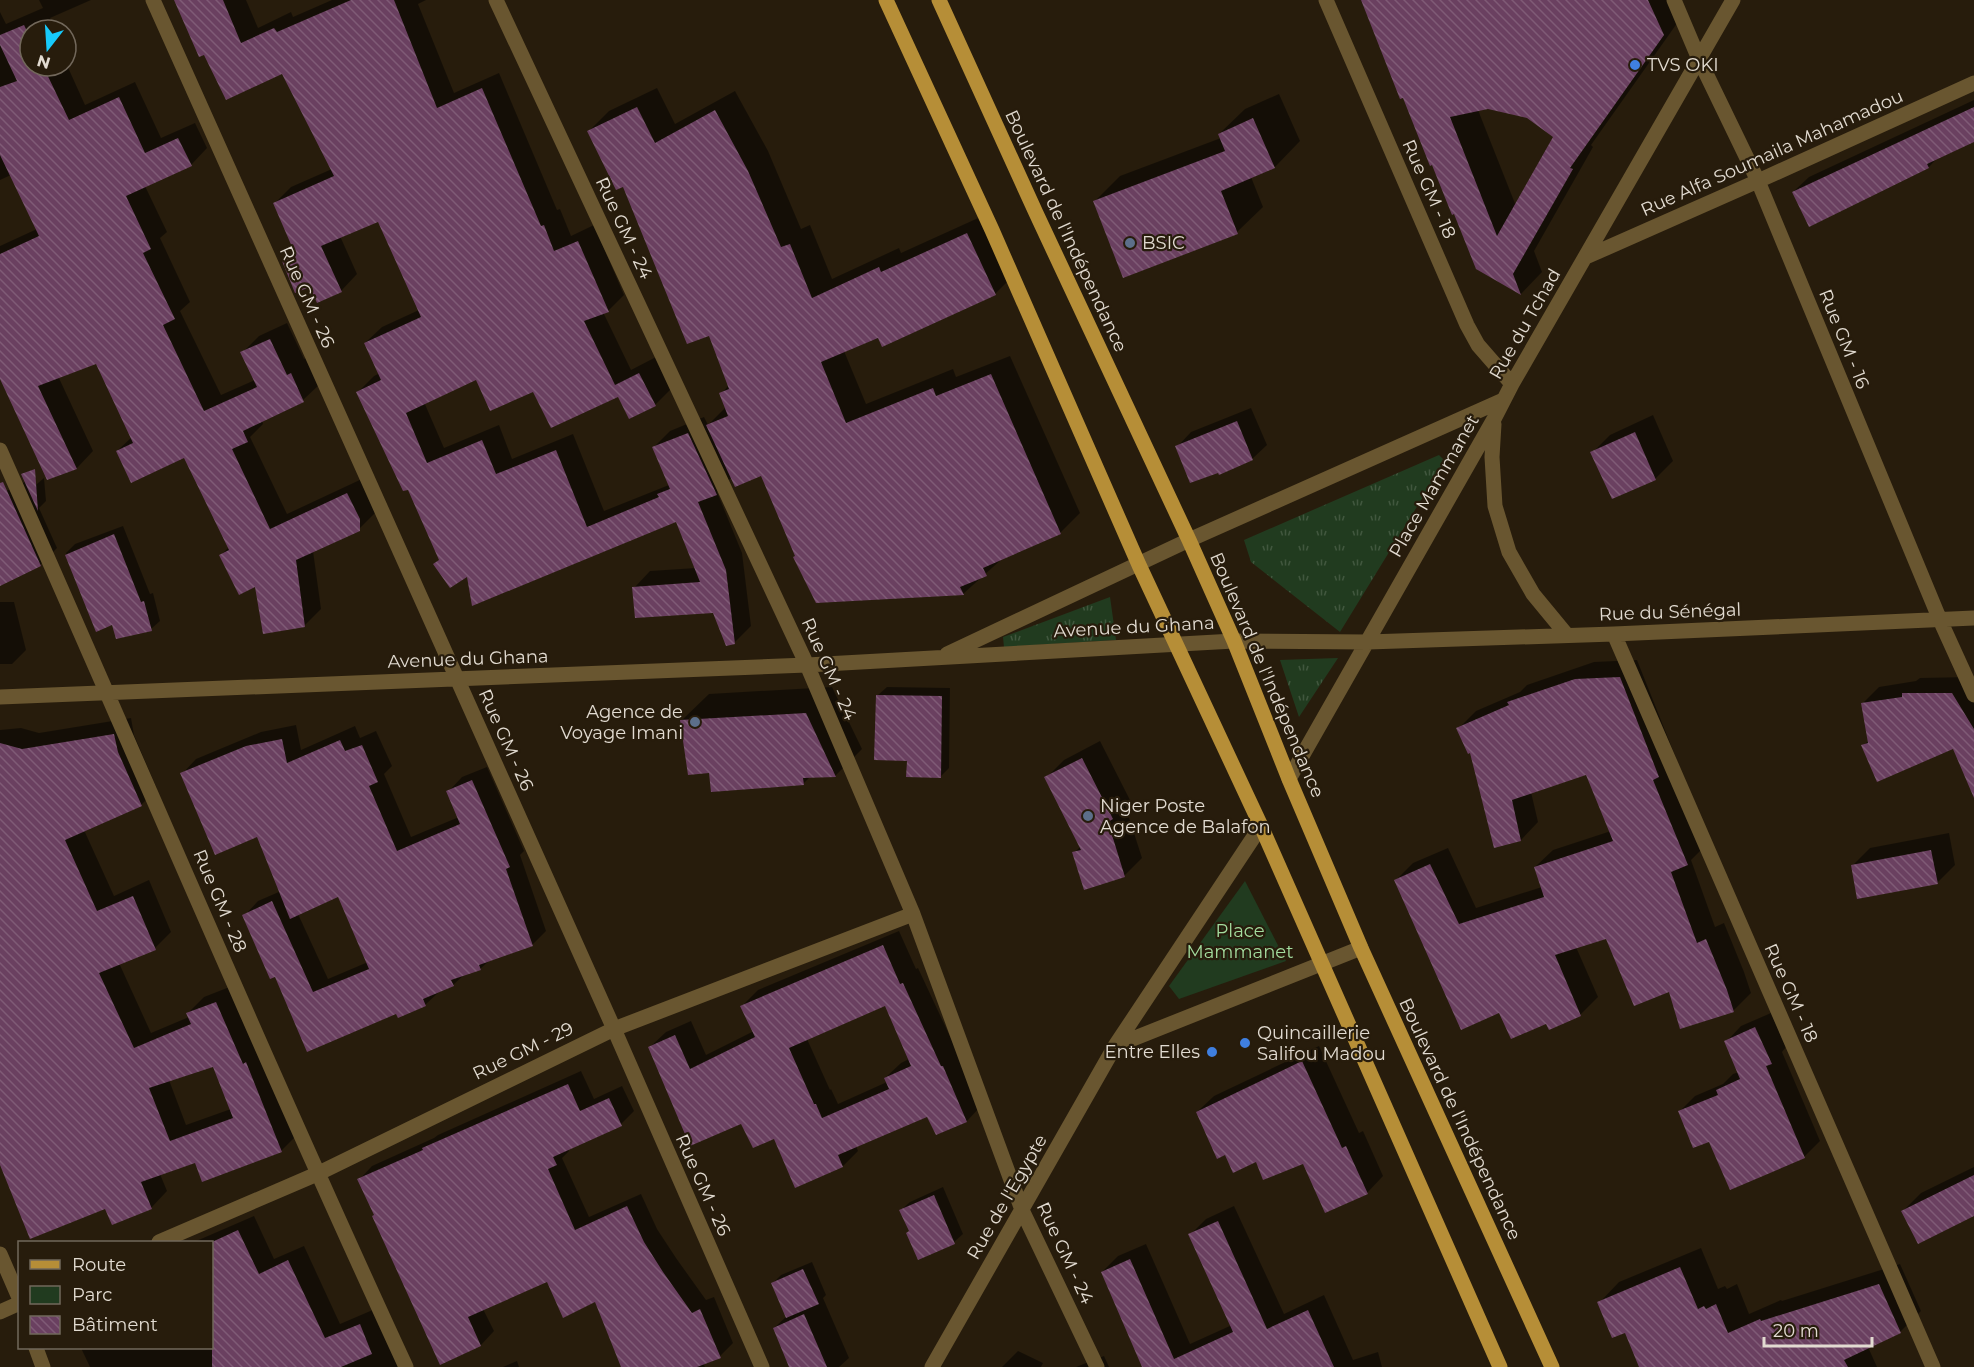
<svg xmlns="http://www.w3.org/2000/svg" width="1974" height="1367" font-family="Montserrat,sans-serif">
	<style>
		.grass { fill: url(#grass-tufts) }
		.green { fill: #213b1f }
		.shadow { fill: #0007; fill-rule: evenodd }
		.building { fill: url(#building-back-hatch); fill-rule: evenodd }
		.lines { fill: none; stroke-linecap: round; stroke-linejoin: round }
		.minor { stroke: #695630; stroke-width: 15 }
		.major { stroke: #b68e37; stroke-width: 15 }
		.shop-dot { fill: #3f7fe0; stroke: #271c0c; stroke-width: 2 }
		.service-dot { fill: #5c6f8a; stroke: #271c0c; stroke-width: 2 }
		.labels { text-anchor: middle; stroke-width: 4.5; stroke-linejoin: round; paint-order: stroke }
		.poi-label { font-size: 18px; fill: #e2dbd1; stroke: #271c0c; text-anchor: start }
		.street-label { font-size: 18px; fill: #e2dbd1; stroke: #271c0c }
		.park-label { font-size: 18px; fill: #a3dc9e; stroke: #271c0c }
	</style>
	<defs>
		<pattern id="grass-tufts" width="24" height="20" patternUnits="userSpaceOnUse" patternTransform="scale(1.5)"><rect width="24" height="20" fill="#213b1f"/><path d="M3 7l-1-3M5 7V3M7 7l1-3M15 17l-1-3M17 17v-4M19 17l1-3" fill="none" stroke="#41573e"/></pattern>
		<pattern id="building-back-hatch" width="6" height="6" patternUnits="userSpaceOnUse" patternTransform="scale(1.5)"><rect width="6" height="6" fill="#6a4060"/><path d="M-1 5l2 2M0 0l6 6M5-1l2 2" fill="none" stroke="#7f5b76"/></pattern>
	</defs>
	<rect width="100%" height="100%" fill="#271c0c"/>
	<path class="grass" d="M1439,455L1445,461L1340,632L1251,562L1244,540Z
		M1110,597L1116,640L1004,647L1003,637Z
		M1338,658L1299,717L1280,660Z"/>
	<path class="green" d="M1245,881L1286,961L1179,999L1169,986Z"/>
	<path class="shadow" d="M39,0H91L50,18L56,30H30V66H66V63L85,105L135,82L161,138L195,123L207,148L191,165L145,186L167,232L160,238L190,302L180,311L221,395L255,380L242,353L259,336L287,323L304,359L307,357L320,384L303,400L262,420L263,424L250,437L287,514L364,478L375,513L359,529L313,551L321,609L305,625L221,555L229,547L185,456L117,451L132,437L96,362L58,376L93,451L77,468L48,478L0,376V246L37,229L11,175L0,180V12L6,24L43,8Z
		M203,0H246L258,28L291,12L293,17L332,0H426L418,4L454,93L499,73L557,210L560,209L571,236L594,225L624,295L608,311L603,312L631,370L656,357L671,389L655,405L619,395L534,390L476,378L424,402L444,448L499,425L512,459L573,434L604,511L669,485L654,447L670,431L704,417L708,425L726,407L721,394L729,385L709,334L624,185L589,131L609,111L657,88L675,124L735,91L768,151L801,229L810,225L832,279L899,248L901,253L987,214L1015,274L995,294L844,351L866,404L953,369L956,377L1010,356L1080,513L1060,533L1003,558L963,594L797,555L762,475L732,477L717,492L742,553L751,626L734,643L714,612L634,588L650,571L696,568L677,521L468,574L440,559L409,488L358,392L374,376L380,373L365,343L382,327L419,310L378,220L340,236L357,274L341,291L311,285L283,262L295,250L274,204L291,187L332,169L282,72L227,98Z
		M1361,0H1680L1685,12L1591,145L1593,147L1534,251L1542,272L1521,294L1479,270L1404,96L1401,97ZM1488,108L1527,117L1555,136L1516,206L1478,110Z
		M1279,94L1300,141L1275,167L1251,177L1263,207L1237,232L1124,276L1095,201L1120,176L1221,138L1219,134L1245,109Z
		M1974,100V140L1939,156L1929,167L1810,225L1793,192L1809,177Z
		M1251,408L1267,445L1252,459L1177,447L1191,432Z
		M1653,415L1673,461L1655,479L1592,453L1610,435Z
		M44,478L46,501L39,508L57,548L40,565L0,584V494L27,481L31,489Z
		M123,526L150,594L153,593L160,621L151,629L113,623L96,630L66,553L75,544Z
		M0,602H14L26,650L12,664H0Z
		M1637,660L1676,758L1705,846L1691,860L1715,927L1724,923L1744,972L1751,993L1733,1011L1670,990L1607,937L1576,947L1598,997L1580,1015L1547,1022L1500,1011L1396,880L1413,863L1448,848L1476,908L1542,887L1535,867L1553,850L1611,831L1587,773L1531,792L1538,822L1521,840L1458,729L1476,711L1520,692L1527,685L1594,662Z
		M1969,677L1974,685V746H1863L1869,740L1863,703L1879,687L1916,681L1920,678Z
		M832,687L862,749L835,776H811L803,784L710,771L682,720L709,694Z
		M887,687L950,688L949,768L940,777L908,760L878,695Z
		M131,718L134,735L157,789L141,805L84,830L114,896L149,880L171,932L155,948L119,963L151,1033L189,1017L188,1013L204,997L232,986L298,1134L281,1151L196,1161L160,1174L167,1191L151,1208L106,1207L0,1160V730L21,728L39,733ZM213,1065L231,1109L186,1125L169,1080Z
		M296,725L301,750L355,726L360,738L376,731L392,766L384,774L411,837L459,817L448,792L462,777L487,767L524,851L520,855L546,931L532,945L490,960L480,969L465,974L453,985L440,991L425,1005L397,1012L307,1050L275,975L244,916L258,901L281,891L258,835L182,774L196,759L261,732ZM339,895L368,962L328,979L298,914Z
		M1100,741L1130,800L1125,805L1142,858L1124,876L1074,853L1081,846L1046,778L1064,760Z
		M1949,833L1955,865L1937,883L1852,866L1870,848Z
		M899,931L916,969L918,968L982,1105L967,1121L937,1134L928,1115L856,1146L858,1151L843,1166L742,1122L650,1047L666,1032L691,1021L706,1055L754,1031L742,1006L758,990ZM885,1004L909,1059L901,1063L885,1078L887,1082L838,1104L831,1089L830,1090L807,1039Z
		M1771,1013L1786,1047L1782,1052L1820,1141L1804,1157L1710,1140L1679,1112L1695,1096L1723,1084L1733,1074L1739,1072L1726,1042L1741,1026Z
		M1319,1046L1359,1133L1363,1131L1383,1176L1367,1193L1304,1162L1257,1160L1197,1112L1214,1096Z
		M581,1071L594,1099L622,1086L634,1111L621,1124L568,1148L569,1151L562,1158L589,1217L641,1194L657,1229L676,1258L706,1300L714,1297L733,1343L720,1356L703,1363L705,1367H623L596,1300L547,1280L483,1309L494,1331L481,1345L441,1363L359,1180L372,1166L434,1138L438,1135Z
		M1974,1167V1215L1903,1211L1921,1193Z
		M943,1187L963,1234L954,1242L910,1231L901,1210L910,1202Z
		M1234,1206L1284,1314L1324,1295L1353,1360L1378,1352L1382,1367H1145L1102,1272L1118,1256L1146,1244L1190,1344L1232,1325L1190,1235L1206,1219Z
		M254,1216L274,1259L304,1246L340,1324L375,1309L399,1367H90L81,1348H212V1242H194Z
		M1701,1248L1718,1289L1725,1286L1727,1289L1737,1284L1749,1314L1781,1300L1782,1301L1900,1264L1921,1311L1900,1332L1868,1347L1877,1367H1641L1625,1331L1599,1303L1619,1282Z
		M812,1262L826,1295L823,1298L849,1358L839,1367H791L774,1328L787,1316L773,1283L781,1275Z
		M1018,1351L1043,1363L1041,1367H1002Z
		M1104,1356L1109,1367H1076Z
		M517,1361L519,1367H503Z"/>
	<path class="building" d="M174,0H223L241,43L274,28L277,32L351,0H394L437,108L482,88L541,226L544,225L554,251L578,241L609,312L584,321L615,385L639,373L656,406L629,419L618,397L551,428L533,392L490,411L476,380L406,413L427,463L482,440L496,474L556,450L587,527L659,497L657,494L670,489L652,447L688,433L717,495L698,502L726,570L735,644L726,646L713,613L635,618L632,587L700,582L676,522L472,606L467,577L450,588L433,564L439,560L408,490L403,491L356,392L381,380L364,343L421,317L378,222L321,246L342,292L317,303L310,287L295,293L282,261L296,256L273,203L334,176L282,74L226,100L204,55L199,57Z
		M1361,0H1648L1664,35L1570,168L1573,169L1513,274L1521,295L1476,269L1454,214L1452,215L1432,165L1430,166L1403,98L1400,99ZM1488,109L1527,118L1553,137L1497,236L1450,117Z
		M24,25L30,37V66H43L69,120L119,97L145,153L178,138L192,166L126,196L151,249L143,253L175,319L163,325L204,411L257,387L240,352L270,339L287,375L291,373L304,402L243,431L248,442L232,449L270,529L347,493L360,519V531L296,560L305,627L263,634L255,587L239,595L219,555L229,550L184,458L131,483L116,451L133,443L96,364L38,386L77,469L47,480L0,379V254L39,236L0,155V87L17,81L0,45V35Z
		M637,107L655,143L715,110L748,171L781,247L790,244L812,298L879,267L881,272L967,233L996,295L882,347L878,338L821,362L846,423L933,388L936,396L991,374L1061,534L983,568L987,576L960,587L964,595L816,603L793,557L795,556L761,476L735,487L706,425L728,416L719,393L729,389L709,336L687,344L623,187L616,190L587,131Z
		M1974,107V142L1927,164L1929,168L1809,227L1792,192Z
		M1253,118L1275,168L1221,191L1238,234L1123,278L1093,201L1225,151L1218,134Z
		M1237,421L1253,460L1219,475L1218,473L1190,483L1175,446Z
		M1635,432L1656,480L1612,499L1590,452Z
		M35,469L38,511L21,474Z
		M3,482L41,566L0,586V483Z
		M114,534L141,602L144,601L152,631L116,639L112,625L96,632L65,555Z
		M1620,677L1659,777L1653,780L1688,865L1671,872L1697,943L1706,939L1727,990L1734,1012L1680,1029L1669,992L1634,1006L1606,939L1555,955L1581,1016L1549,1030L1546,1024L1511,1039L1499,1013L1461,1030L1394,880L1430,864L1459,924L1544,897L1534,867L1613,841L1586,775L1512,800L1521,841L1494,848L1470,753L1468,754L1456,728L1509,705L1507,702L1575,679Z
		M1902,693H1952L1974,729V798L1953,749L1877,782L1861,745L1868,743L1861,703L1902,697Z
		M876,695L942,696L941,778L906,777L907,761L874,760Z
		M806,713L836,777L803,778L804,785L711,792L709,773L688,775L680,720Z
		M114,734L118,752L142,806L65,840L97,911L133,896L156,950L99,973L134,1048L191,1024L186,1013L216,1002L243,1064L246,1062L282,1152L202,1182L195,1163L141,1182L152,1209L112,1225L105,1209L30,1239L0,1165V743L22,749ZM213,1067L233,1118L170,1141L149,1088Z
		M282,739L287,763L340,740L345,751L362,745L378,782L369,786L397,851L460,824L446,791L472,780L510,867L506,869L533,946L479,965L481,970L451,980L454,986L423,999L426,1006L398,1018L396,1014L307,1052L275,977L270,979L242,915L272,901L313,992L369,969L338,897L290,919L257,837L215,855L180,773L246,746Z
		M1082,758L1113,819L1108,822L1125,877L1084,890L1072,852L1081,850L1044,777Z
		M1931,850L1938,884L1857,899L1851,865Z
		M883,945L900,984L903,983L941,1066H943L967,1122L936,1135L927,1117L838,1155L843,1167L795,1188L774,1139L753,1148L741,1124L690,1146L648,1047L675,1035L690,1069L755,1037L740,1006ZM885,1006L911,1066L884,1078L889,1089L822,1118L816,1104H814L789,1048Z
		M1755,1027L1772,1064L1766,1066L1805,1158L1730,1190L1709,1142L1693,1148L1678,1111L1718,1095L1716,1090L1740,1079L1724,1041Z
		M1302,1061L1342,1148L1346,1146L1368,1194L1325,1213L1303,1164L1263,1180L1256,1162L1233,1173L1225,1155L1217,1159L1196,1112Z
		M568,1084L580,1111L609,1098L622,1126L553,1157L557,1165L548,1169L575,1230L627,1206L644,1242L663,1272L692,1313L700,1309L721,1358L697,1367H621L595,1302L563,1318L547,1282L468,1317L481,1346L440,1365L372,1216L374,1215L357,1179L423,1150L422,1148Z
		M1974,1175V1216L1918,1244L1901,1211Z
		M934,1195L955,1244L918,1260L906,1233L909,1231L899,1210Z
		M1218,1221L1267,1329L1308,1310L1334,1367H1142L1101,1272L1130,1259L1174,1359L1233,1332L1188,1234Z
		M238,1230L259,1274L288,1260L325,1338L360,1324L372,1354L341,1367H212V1242Z
		M1680,1267L1698,1309L1704,1306L1706,1309L1716,1304L1728,1333L1760,1319L1761,1321L1879,1284L1901,1333L1844,1360L1848,1367H1639L1625,1333L1612,1338L1597,1302Z
		M803,1269L819,1304L786,1318L771,1283Z
		M804,1314L827,1367H789L773,1328Z"/>
	<g class="lines">
		<path class="minor" d="M153,0L614,1029L762,1367
			M496,0L807,665L913,914L1022,1210L1097,1367
			M1326,0L1467,325L1478,345L1512,384
			M1674,0L1699,59L1758,181L1940,620L1974,695
			M1586,257L1758,181L1974,83
			M1494,424L1492,457L1495,506L1509,552L1533,594L1566,634
			M0,450C136,756 266,1064 406,1367
			M1614,634L1933,1367
			M947,654L1189,540L1503,400
			M0,697L807,665L1234,641L1368,642L1614,634L1974,618
			M1289,779L1494,419L1512,384L1733,0
			M1115,1046L1361,948
			M159,1242L317,1174L614,1029L913,914
			M0,1254L20,1300
			M0,1312L20,1303
			M36,1348L43,1367
			M932,1367L1115,1046L1261,826"/>
		<path class="major" d="M886,0L992,230L1139,565L1261,826L1500,1367
			M939,0L1036,213L1189,540L1234,641L1289,779L1361,948L1552,1367"/>
	</g>
	<g class="shop-dot">
		<circle cx="1635" cy="65" r="6"/>
		<circle cx="1245" cy="1043" r="6"/>
		<circle cx="1212" cy="1052" r="6"/>
	</g>
	<g class="service-dot">
		<circle cx="1130" cy="243" r="6"/>
		<circle cx="695" cy="722" r="6"/>
		<circle cx="1088" cy="816" r="6"/>
	</g>
	<g class="labels">
		<g class="poi-label">
			<text x="1647" y="71">TVS OKI</text>
			<text x="1142" y="249">BSIC</text>
			<text x="683" y="718" text-anchor="end">Agence de<tspan x="683" dy="21">Voyage Imani</tspan></text>
			<text x="1100" y="812">Niger Poste<tspan x="1100" dy="21">Agence de Balafon</tspan></text>
			<text x="1257" y="1039">Quincaillerie<tspan x="1257" dy="21">Salifou Madou</tspan></text>
			<text x="1200" y="1058" text-anchor="end">Entre Elles</text>
		</g>
		<g class="street-label">
			<text transform="translate(1772 153) rotate(-24)" y="6">Rue Alfa Soumaila Mahamadou</text>
			<text transform="translate(1429 189) rotate(66)" y="6">Rue GM - 18</text>
			<text transform="translate(624 228) rotate(65)" y="6">Rue GM - 24</text>
			<text transform="translate(1066 231) rotate(65)" y="6">Boulevard de l'Indépendance</text>
			<text transform="translate(307 297) rotate(66)" y="6">Rue GM - 26</text>
			<text transform="translate(1525 324) rotate(-60)" y="6">Rue du Tchad</text>
			<text transform="translate(1844 339) rotate(68)" y="6">Rue GM - 16</text>
			<text transform="translate(1434 486) rotate(-60)" y="6">Place Mammanet</text>
			<text transform="translate(1670 612) rotate(-2)" y="6">Rue du Sénégal</text>
			<text transform="translate(1134 627) rotate(-3)" y="6">Avenue du Ghana</text>
			<text transform="translate(468 659) rotate(-2)" y="6">Avenue du Ghana</text>
			<text transform="translate(829 669) rotate(66)" y="6">Rue GM - 24</text>
			<text transform="translate(1267 675) rotate(67)" y="6">Boulevard de l'Indépendance</text>
			<text transform="translate(506 740) rotate(66)" y="6">Rue GM - 26</text>
			<text transform="translate(220 901) rotate(67)" y="6">Rue GM - 28</text>
			<text transform="translate(1791 993) rotate(66)" y="6">Rue GM - 18</text>
			<text transform="translate(523 1051) rotate(-26)" y="6">Rue GM - 29</text>
			<text transform="translate(1460 1119) rotate(65)" y="6">Boulevard de l'Indépendance</text>
			<text transform="translate(703 1185) rotate(66)" y="6">Rue GM - 26</text>
			<text transform="translate(1007 1197) rotate(-60)" y="6">Rue de l'Egypte</text>
			<text transform="translate(1065 1253) rotate(65)" y="6">Rue GM - 24</text>
		</g>
		<g class="park-label">
			<text x="1240" y="937">Place<tspan x="1240" dy="21">Mammanet</tspan></text>
		</g>
	</g>
	<rect x="18" y="1241" width="195" height="108" fill="#271c0c" stroke="#72685b" stroke-width="1.5"/>
	<rect x="30" y="1260" width="30" height="9" fill="#b68e37" stroke="#72685b" stroke-width="1.5"/>
	<text x="72" y="1271" font-size="18" fill="#e2dbd1">Route</text>
	<rect x="30" y="1286" width="30" height="18" fill="#213b1f" stroke="#72685b" stroke-width="1.5"/>
	<text x="72" y="1301" font-size="18" fill="#e2dbd1">Parc</text>
	<rect x="30" y="1316" width="30" height="18" fill="url(#building-back-hatch)" stroke="#72685b" stroke-width="1.5"/>
	<text x="72" y="1331" font-size="18" fill="#e2dbd1">Bâtiment</text>
	<g transform="translate(48 48) rotate(197)"><circle r="28" fill="#271c0c" stroke="#72685b" stroke-width="1.5"/>
	<path d="M0-4.5L10 22L0 15L-10 22Z" fill="#17cafb"/>
	<text y="-9" font-size="16" font-weight="bold" text-anchor="middle" fill="#e2dbd1">N</text>
	</g>
	<path d="M1764 1337v9h108v-9" fill="none" stroke="#e2dbd1" stroke-width="3"/>
	<text x="1773" y="1337" font-size="18" fill="#e2dbd1" stroke="#271c0c" stroke-width="4.5" paint-order="stroke">20 m</text>
</svg>
